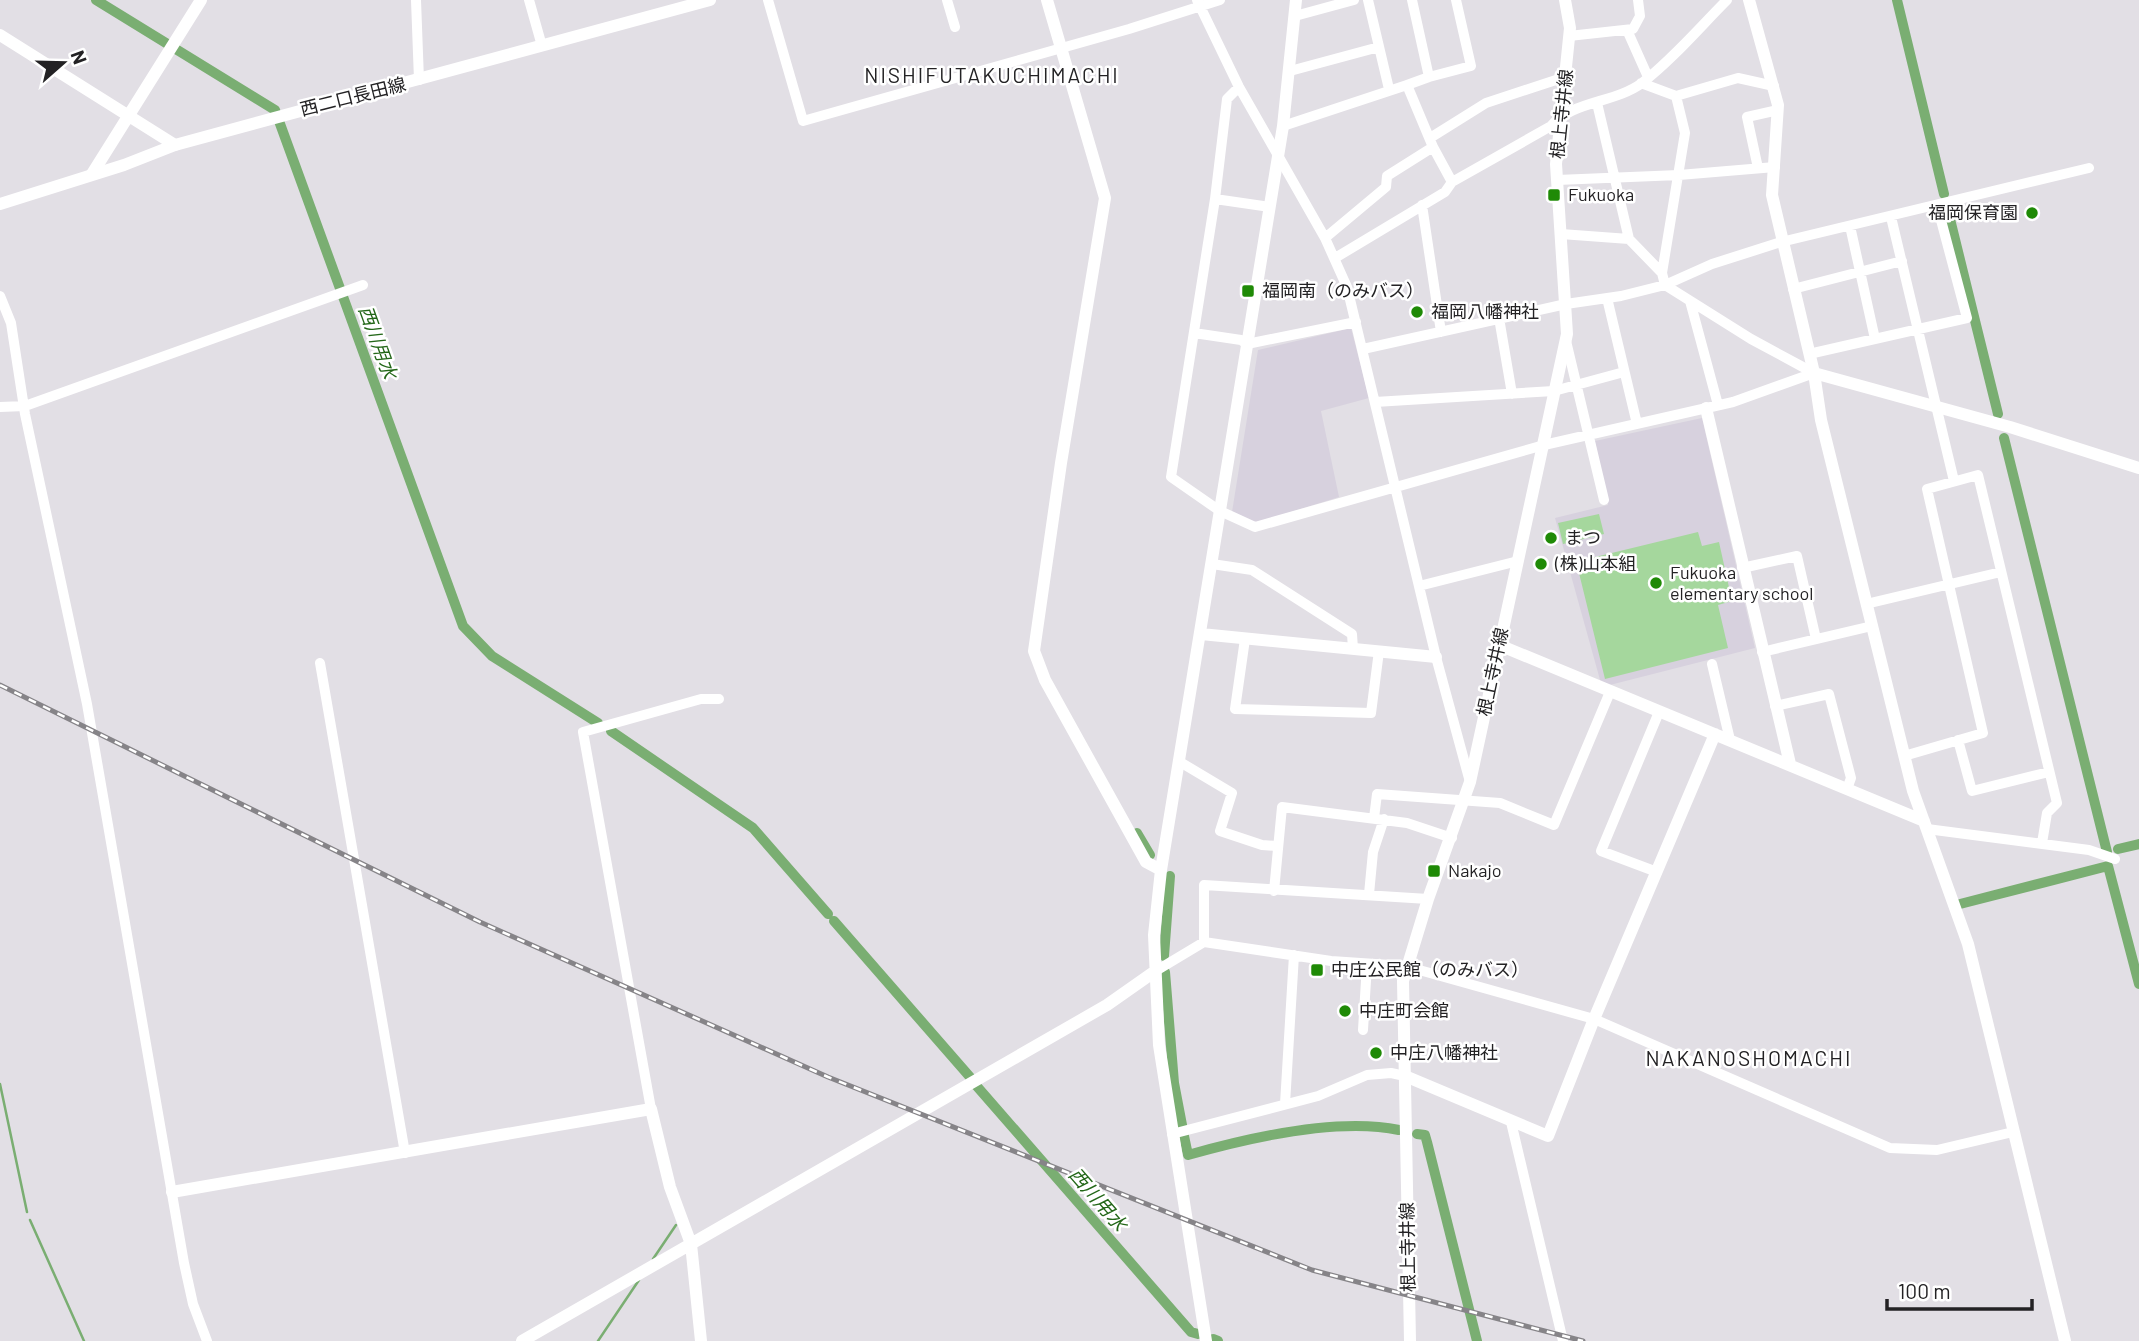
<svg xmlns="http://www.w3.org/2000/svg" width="2139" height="1341" font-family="Barlow,'Noto Sans JP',sans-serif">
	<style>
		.built { fill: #d7d1de }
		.green { fill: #a5d79d }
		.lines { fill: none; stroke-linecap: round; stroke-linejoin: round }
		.stream { stroke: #7aae72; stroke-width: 2.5 }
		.canal { stroke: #7aae72; stroke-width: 10 }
		.minor { stroke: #fff; stroke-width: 10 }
		.tertiary { stroke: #fff; stroke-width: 12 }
		.secondary { stroke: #fff; stroke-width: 12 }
		.rail-casing { stroke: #868488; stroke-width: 5 }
		.rail { stroke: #fff; stroke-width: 2.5; stroke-dasharray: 8; stroke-linecap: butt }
		.poi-dot { fill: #1f8a06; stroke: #fff; stroke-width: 2.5 }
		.labels { text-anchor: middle; stroke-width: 5; stroke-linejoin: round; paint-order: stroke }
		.street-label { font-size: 18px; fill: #232224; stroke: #fff }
		.poi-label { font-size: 18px; fill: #232224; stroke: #fff; text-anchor: start }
		.water-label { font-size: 19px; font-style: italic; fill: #236718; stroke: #fff }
		.quarter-label { font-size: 21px; letter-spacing: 2px; fill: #232224; stroke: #fff }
	</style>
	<rect width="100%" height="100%" fill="#e2dfe5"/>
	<path class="built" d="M1351,328L1369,398L1321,411L1339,497L1256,523L1232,512L1258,350Z
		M1702,418L1755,648L1602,687L1555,518L1608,505L1595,441Z"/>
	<path class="green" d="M1599,514L1604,534L1563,544L1558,523Z
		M1698,532L1702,546L1719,542L1732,601L1718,605L1728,648L1605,679L1579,573L1587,559Z"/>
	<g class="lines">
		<path class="stream" d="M0,1084L27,1212
			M30,1220L84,1341
			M653,1259L676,1225
			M598,1341L639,1280"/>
		<path class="canal" d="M96,0L275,110L463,626L492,656L598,723
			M1897,0L1944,194
			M1948,211L1998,414
			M2004,438L2107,852
			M611,731L753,828L828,914
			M1137,833L1150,855
			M2118,849L2139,844
			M1960,904L2108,866L2139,984
			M834,921L970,1077
			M1164,956L1170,876
			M1165,972L1174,1083L1182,1125
			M974,1083L1191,1332L1198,1334
			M1417,1134L1425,1135L1427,1142L1477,1341
			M1184,1136L1188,1155C1248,1138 1337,1117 1399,1130
			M1213,1339L1218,1341"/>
		<path class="minor" d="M416,0L419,80
			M529,0L542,46
			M768,0L803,121L1129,29L1220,0
			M947,0L955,27
			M1197,0L1239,87L1325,238L1347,287L1436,657L1470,782
			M1368,0L1389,89
			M1412,0L1429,77L1407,85L1433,147L1452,182
			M1295,16L1354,0
			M1627,30L1648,77
			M1569,36L1633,29L1640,16L1638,0
			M1290,71L1379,47
			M1429,77L1471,66L1456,0
			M1641,83L1676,96L1685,133L1662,273L1665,285L1751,339L1814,373
			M1239,87L1227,99L1215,199L1171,477L1220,511L1255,527L1544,445L1733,402L1814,373
			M1676,96L1738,78L1774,86
			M1597,103L1629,239L1662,273
			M1283,126L1407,85
			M1430,138L1486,103L1565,77
			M1758,168L1747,117L1778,110
			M1557,180L1679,175L1775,167
			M1215,199L1270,207
			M1422,205L1441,332
			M1891,217L1954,481
			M1850,226L1875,339
			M1561,234L1629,239
			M1325,238L1386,187L1387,176L1433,147
			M1335,258L1445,192L1452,182L1551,126C1572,101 1615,103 1642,83C1673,59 1700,27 1727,0
			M1793,289L1902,261
			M0,296L11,323L25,414L87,704L184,1263L193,1304L207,1341
			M1607,298L1637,424
			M1690,301L1718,405
			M1499,318L1512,394
			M1194,333L1241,340L1247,344L1356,322
			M1566,341L1604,500
			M1363,349L1566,304L1621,296L1665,285L1712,264L1781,242L2089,168
			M1809,354L1967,318L1937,205
			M1375,402L1554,391L1624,372
			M0,407L25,406L363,285
			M1212,564L1252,570L1352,634L1353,649
			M1742,568L1797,556L1816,639
			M1419,586L1518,561
			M1866,604L2001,572
			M1245,639L1235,709L1371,713L1379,651
			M1762,652L1872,626
			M320,663L405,1153
			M1712,664L1730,740
			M1775,706L1829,694L1851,778L1847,789
			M1958,740L1972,791L2049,772
			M1904,756L1983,733L1927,489L1978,475L2057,803L2047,813L2042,843
			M1180,762L1232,793L1220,831L1262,845L1276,846
			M1374,818L1377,794L1500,803L1554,825L1610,692
			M1927,829L2089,850L2115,859
			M1657,872L1601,851L1659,712
			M1274,891L1282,807L1407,823L1452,838
			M1369,894L1373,852L1384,819
			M1204,942V885L1428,899
			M1154,972L1204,942L1331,961L1405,966L1594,1019L1890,1148L1937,1150L2013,1132
			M1363,1030L1367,964
			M1285,1104L1294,955
			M651,1109L583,732L701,699H719
			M1511,1122L1563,1341
			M1172,1134L1318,1096L1367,1075L1391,1073L1405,1076"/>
		<path class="tertiary" d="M1047,0L1105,198L1061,463L1034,651L1045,680L1146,862L1161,870
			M1749,0L1778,105L1772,195L1814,373L1821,420L1913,791L1968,944L2065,1341
			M0,35L175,145
			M92,174L201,0
			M1814,373L2010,427L2139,468
			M1706,408L1790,764
			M1201,634L1436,657
			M1499,645L1924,821
			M1405,1076L1548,1136L1594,1019L1715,734
			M172,1192L651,1109L670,1187L691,1244L701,1341
			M522,1341L1107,1005L1154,972
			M1206,1341L1159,1045L1154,935L1161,870L1283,126L1296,0"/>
		<path class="secondary" d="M0,204L124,165L175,145L710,0
			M1410,1341L1403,981L1428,899L1470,782L1567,334L1556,164L1570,28L1565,0"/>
		<defs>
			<path id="rail" d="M0,685L480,922L828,1077L1312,1270L1583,1341"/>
		</defs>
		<use href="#rail" class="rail-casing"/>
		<use href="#rail" class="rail"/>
	</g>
	<g class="poi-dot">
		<rect x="1547" y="188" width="14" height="14" rx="3.5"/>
		<circle cx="2032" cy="213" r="7"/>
		<rect x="1241" y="284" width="14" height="14" rx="3.5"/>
		<circle cx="1417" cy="312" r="7"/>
		<circle cx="1551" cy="538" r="7"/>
		<circle cx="1541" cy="564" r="7"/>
		<circle cx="1656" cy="583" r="7"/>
		<rect x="1427" y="864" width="14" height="14" rx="3.5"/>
		<rect x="1310" y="963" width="14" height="14" rx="3.5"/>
		<circle cx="1345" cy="1011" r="7"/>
		<circle cx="1376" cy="1053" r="7"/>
	</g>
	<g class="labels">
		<g class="street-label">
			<text transform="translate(353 97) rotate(-14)" y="6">西二口長田線</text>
			<text transform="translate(1562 114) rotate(-84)" y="6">根上寺井線</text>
			<text transform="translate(1493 672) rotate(-78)" y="6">根上寺井線</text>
			<text transform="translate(1408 1247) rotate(-91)" y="6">根上寺井線</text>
		</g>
		<g class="poi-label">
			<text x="1568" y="201">Fukuoka</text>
			<text x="2018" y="219" text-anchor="end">福岡保育園</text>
			<text x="1262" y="297">福岡南（のみバス）</text>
			<text x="1431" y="318">福岡八幡神社</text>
			<text x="1565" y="544">まつ</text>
			<text x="1555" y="570">(株)山本組</text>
			<text x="1670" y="579">Fukuoka<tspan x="1670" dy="21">elementary school</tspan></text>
			<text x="1448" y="877">Nakajo</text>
			<text x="1331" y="976">中庄公民館（のみバス）</text>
			<text x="1359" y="1017">中庄町会館</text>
			<text x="1390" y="1059">中庄八幡神社</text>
		</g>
		<g class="water-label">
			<text transform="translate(378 342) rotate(70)" y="7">西川用水</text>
			<text transform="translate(1098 1199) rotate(49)" y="7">西川用水</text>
		</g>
		<g class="quarter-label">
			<text x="992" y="83">NISHIFUTAKUCHIMACHI</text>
			<text x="1749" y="1066">NAKANOSHOMACHI</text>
		</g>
	</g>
	<g transform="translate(63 63) rotate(70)" stroke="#ffffff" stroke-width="5" paint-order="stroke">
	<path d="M0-5L12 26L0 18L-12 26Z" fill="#232224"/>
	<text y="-10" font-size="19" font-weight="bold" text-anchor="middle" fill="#232224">N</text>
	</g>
	<path d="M1887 1299v10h145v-10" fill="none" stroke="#232224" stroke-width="3.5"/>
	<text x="1898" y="1299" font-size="21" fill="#232224" stroke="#ffffff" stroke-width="5" paint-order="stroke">100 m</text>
</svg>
